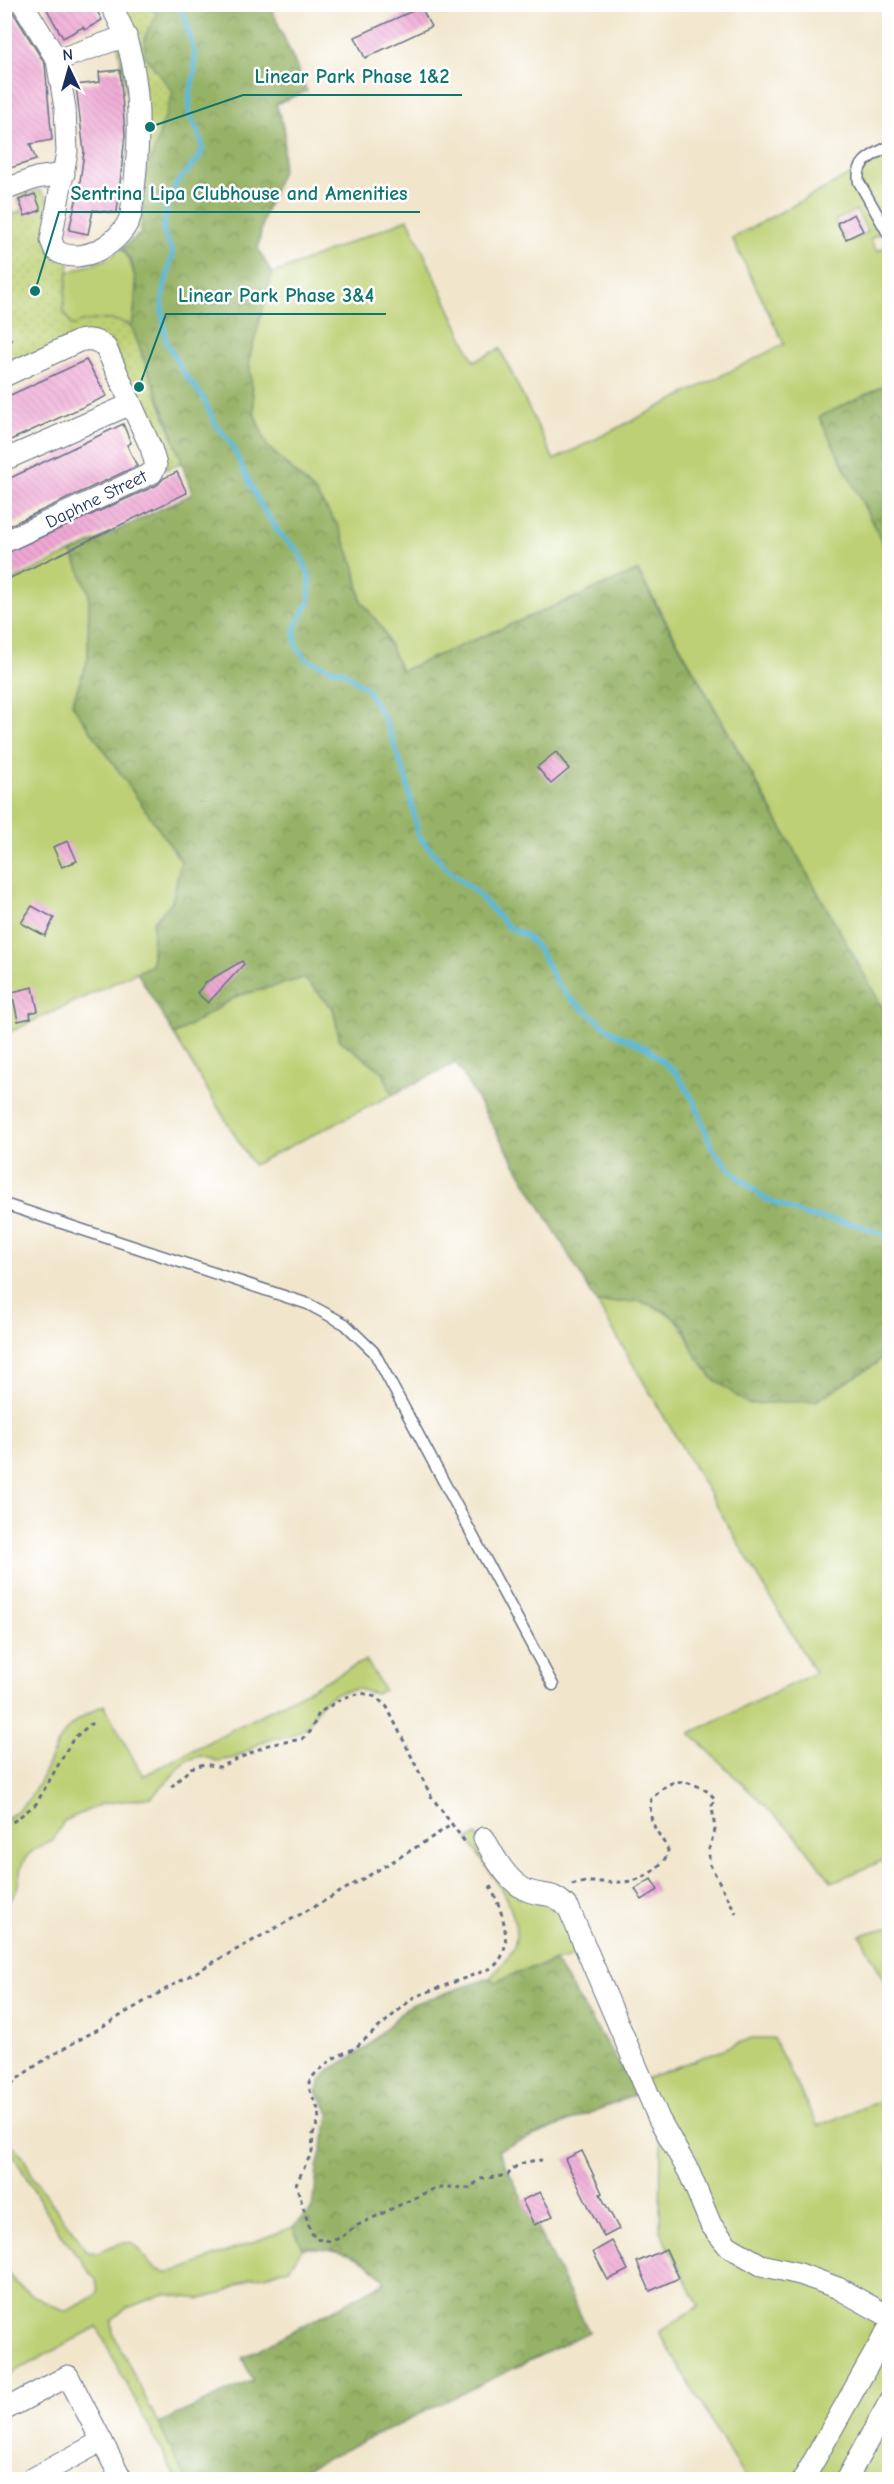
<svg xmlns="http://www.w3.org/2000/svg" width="894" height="2484" font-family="'Comic Neue',sans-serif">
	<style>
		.green { fill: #bdd074; stroke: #6c8069; stroke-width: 1.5; fill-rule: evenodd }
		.forest { fill: url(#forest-crowns); stroke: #587062; stroke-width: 1.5 }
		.park { fill: url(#park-dots); stroke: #6c8069; stroke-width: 1.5 }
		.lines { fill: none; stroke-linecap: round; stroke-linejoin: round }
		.stream { stroke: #5cb9da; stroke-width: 5 }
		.building { fill: url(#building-back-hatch) }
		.service-casing { stroke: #666f84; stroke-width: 13 }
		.minor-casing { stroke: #666f84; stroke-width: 23 }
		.path { stroke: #666f84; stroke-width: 3; stroke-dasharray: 4.5 4.5; stroke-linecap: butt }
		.service { stroke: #fff; stroke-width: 10 }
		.minor { stroke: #fff; stroke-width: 21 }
		.labels { text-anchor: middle; stroke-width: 5; stroke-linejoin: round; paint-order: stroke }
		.street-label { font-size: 18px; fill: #1b2f5e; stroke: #fff }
		.leader { fill: none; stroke: #0f766e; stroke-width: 2 }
		.callout-dot { fill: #0f766e; stroke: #fff; stroke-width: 2 }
		.callout-label { font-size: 20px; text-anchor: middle; font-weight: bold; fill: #0f766e; stroke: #fff; stroke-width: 5; stroke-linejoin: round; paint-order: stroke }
	</style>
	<defs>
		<pattern id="forest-crowns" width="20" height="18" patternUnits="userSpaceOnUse" patternTransform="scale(1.5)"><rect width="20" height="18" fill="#96b266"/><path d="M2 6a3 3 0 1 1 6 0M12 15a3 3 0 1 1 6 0" fill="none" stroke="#7a9157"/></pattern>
		<pattern id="park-dots" width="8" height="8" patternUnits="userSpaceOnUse" patternTransform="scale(1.5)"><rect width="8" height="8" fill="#bdd074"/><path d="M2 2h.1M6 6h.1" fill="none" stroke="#a2b367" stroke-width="1.8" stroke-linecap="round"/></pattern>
		<pattern id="building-back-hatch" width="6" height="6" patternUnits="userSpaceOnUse" patternTransform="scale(1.5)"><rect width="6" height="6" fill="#efa8d4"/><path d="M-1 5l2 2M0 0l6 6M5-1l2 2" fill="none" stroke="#cc91b8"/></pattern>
	</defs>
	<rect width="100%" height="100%" fill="#fff"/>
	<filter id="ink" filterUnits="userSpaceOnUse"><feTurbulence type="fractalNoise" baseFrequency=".0167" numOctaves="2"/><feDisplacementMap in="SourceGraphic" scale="12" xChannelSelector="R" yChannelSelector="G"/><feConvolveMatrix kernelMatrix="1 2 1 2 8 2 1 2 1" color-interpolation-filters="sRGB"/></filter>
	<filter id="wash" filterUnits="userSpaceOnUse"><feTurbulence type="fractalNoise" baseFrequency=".008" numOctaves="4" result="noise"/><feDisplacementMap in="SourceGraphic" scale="24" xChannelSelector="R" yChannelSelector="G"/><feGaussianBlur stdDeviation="1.35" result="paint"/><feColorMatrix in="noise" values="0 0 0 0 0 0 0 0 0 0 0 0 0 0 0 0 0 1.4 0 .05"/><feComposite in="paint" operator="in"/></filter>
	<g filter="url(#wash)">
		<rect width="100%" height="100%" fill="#f1e6cc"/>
		<path class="green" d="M889,154V383L820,417L889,556V1019L638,571L401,671L382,628L361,601L355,568L314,491L267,446L255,416L249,360L272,274L408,219L474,361L500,349L554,460L784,344L732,238ZM856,210L868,232L847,243L835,221ZM882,232L889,245L877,251L870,239Z
			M122,248C141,276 136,295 132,328L127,323L72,326L63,310L68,272L108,259Z
			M72,552L89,593L88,659L72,704L182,861L172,902L153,922L152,965L8,1033L4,1027V584Z
			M304,978L333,1008L340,1040L383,1072L392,1095L253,1165L174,1035L237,996Z
			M640,1301C675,1315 680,1317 694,1353L876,1364L889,1346V1858L832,1882L798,1838L690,1733L815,1673L597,1303Z
			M366,1660L384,1690L376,1694L357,1689L336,1693L322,1702L307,1727L288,1737L275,1738L260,1743L235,1758L217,1761L201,1756L187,1760L152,1797L102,1804L64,1821L53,1840C0,1861 34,1882 5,1905V1819C37,1803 43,1769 60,1740C70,1722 86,1714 104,1705L143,1776Z
			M477,1835L489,1861L554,1900L579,1945L577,1955L518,1972L496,1982L490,1978C501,1966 516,1952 516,1935C517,1902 484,1866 468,1839Z
			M889,1927H890L889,1989L860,1935Z
			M752,2038H773L818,2126L889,2097V2479H745L659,2332L699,2306L660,2231L661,2142L632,2084Z
			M6,2139L23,2156L34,2179L88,2252L98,2253C151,2222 134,2270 167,2272C181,2272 198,2263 211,2258C238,2248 266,2237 293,2227L303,2248L289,2268L265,2276L250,2278L224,2293L200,2299L164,2294L127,2308L112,2321L113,2333L186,2479H176L97,2327L5,2377L4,2268C17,2289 44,2303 67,2311L94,2297L98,2292L96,2280L55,2226L6,2143Z"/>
		<path class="forest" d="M148,5H270L307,91L276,104L285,132L282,171L264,215L258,248L272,274L249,360L255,416L267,446L314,491L339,527L355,568L361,601L382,628L401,671L637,571L889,1019L890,1346L876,1364L816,1401L748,1404L712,1378L694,1353L684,1326L667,1312L640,1301L597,1303L456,1063L392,1095L383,1072L340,1040L333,1008L304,978L237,996L174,1035L137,972L152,965L153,922L172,902L181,861L72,704L88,659L89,593L72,552L192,494L171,429L132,328L137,288L132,263L122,248L142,232L143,185L173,92L144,55L145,36L156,14Z
			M889,383V556L819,417Z
			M555,1962L632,2084L635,2095L498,2150L589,2332L285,2479H186L158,2423L253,2380L242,2358L385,2282C369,2256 332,2246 303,2248L293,2227L311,2210L314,2202L317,2168L330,2113L317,2092L319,2083L328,2071L366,2048L407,2007L416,2003L490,1978L496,1982L518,1972Z"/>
		<path class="park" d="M110,5H148L157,14L145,36L144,55L173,92L143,185L142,232L129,223L138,149Z
			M40,190L49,200L69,263L63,310L72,326C87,318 119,316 132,328L182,462L166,469L111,342L5,370V217L23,210L18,198Z"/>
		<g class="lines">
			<path class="stream" d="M177,4L185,18L194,53L195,71L190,93L189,113L200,136L203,149L199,158L177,183L167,205L163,231L173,253L164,288L162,311L166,341L183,372L202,396L216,425L230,442L260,504L280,534L300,553L310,578L309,602L295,628L296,645L305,659L332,669L343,671L366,688L387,724L407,781L418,835L448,870L476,892L508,927L526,936L540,951L558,985L571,999L614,1033L647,1048L677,1074L695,1103L713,1150L733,1172L765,1199L807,1216L855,1224L890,1237"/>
		</g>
		<g id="blocks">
			<path class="building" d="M4,4H8L45,64L52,140L30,144L36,160L4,170Z
				M44,4H93L102,20L85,30L83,27L63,38Z
				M421,7L431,27L365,58L355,37Z
				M120,70L125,134L117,213L93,210L88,234L69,230L79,189L84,152L76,85L100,82L99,72Z
				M35,194L41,210L25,216L19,200Z
				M854,214L863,231L846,239L837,223Z
				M86,360L107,396L4,443V398Z
				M123,424L131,443L127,445L137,466L4,528V481Z
				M177,472L187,493L4,581V554L157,485L164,478Z
				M556,752L569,769L551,784L537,767Z
				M68,841L77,861L62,867L53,847Z
				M32,906L54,918L45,936L21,923Z
				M242,961L244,964L208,1003L197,993L206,982Z
				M33,987L38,1011L30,1013L31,1018L18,1021L12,992Z
				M651,1879L658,1890L642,1900L635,1889Z
				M582,2151L602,2193L600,2194L619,2229L604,2237L565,2159Z
				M540,2192L553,2216L534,2225L522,2200Z
				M612,2241L628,2270L608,2280L593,2252Z
				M666,2249L679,2278L650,2291L637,2262Z"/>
		</g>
	</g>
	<g filter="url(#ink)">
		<use href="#blocks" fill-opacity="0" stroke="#666f84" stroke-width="1.5"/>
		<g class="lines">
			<defs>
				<path id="service" d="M890,146C873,155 855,161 859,182L890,237
					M4,1204L308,1304L345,1324L374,1352L553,1685"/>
				<path id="minor" d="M23,4L57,60L65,108L67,152L51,240L55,250C81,268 124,242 131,214C140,148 147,64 110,4
					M57,60L126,36
					M4,190L36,178L64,174
					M4,376L79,341C90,338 98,340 106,348L151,448L156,465L152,473L4,542
					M4,460L131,404
					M484,1838C493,1855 506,1879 524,1889C544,1899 551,1888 569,1909L659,2119L689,2172L711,2225L728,2246L761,2265L800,2274L838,2288L890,2317
					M4,2410L68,2376L122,2480
					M30,2480L102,2441
					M803,2480L890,2326
					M846,2480L890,2401"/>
			</defs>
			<use href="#service" class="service-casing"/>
			<use href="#minor" class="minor-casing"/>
			<path class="path" d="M4,333L11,337L10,341L5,343
				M171,1787L191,1768L204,1764L220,1767L268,1745L302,1739L310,1732L319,1713L342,1698L362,1693L376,1697L387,1707L431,1796L465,1842
				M4,1825L14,1821L36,1804L73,1739L92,1723
				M572,1885C599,1876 631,1892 655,1869C662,1863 666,1860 668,1850C657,1828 648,1826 651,1799C658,1793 666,1784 675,1782C687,1780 707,1788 714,1798L712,1806L715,1830L709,1849V1863L736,1913
				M490,1886C502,1910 517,1949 492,1968L414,1997L355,2048L332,2059L314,2075L309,2082L310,2091L318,2109L319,2120L313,2134L312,2152L296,2184L310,2229L315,2239L331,2241L340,2238L358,2225L431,2190L446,2187L469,2188L481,2179L508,2175C515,2163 528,2161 542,2160
				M4,2090C39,2059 76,2043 115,2019C226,1952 342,1896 451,1825"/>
			<use href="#service" class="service"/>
			<use href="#minor" class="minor"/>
		</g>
	</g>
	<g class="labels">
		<g class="street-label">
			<text transform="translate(96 499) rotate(-26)" y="6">Daphne Street</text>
		</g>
	</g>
	<path class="leader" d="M150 127L243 95H462M35 291L59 212H420M139 387L166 314H386"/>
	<g class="callout-dot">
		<circle cx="150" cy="127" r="6"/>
		<circle cx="35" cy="291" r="6"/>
		<circle cx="139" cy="387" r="6"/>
	</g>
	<g class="callout-label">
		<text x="352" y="83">Linear Park Phase 1&amp;2</text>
		<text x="239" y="200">Sentrina Lipa Clubhouse and Amenities</text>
		<text x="276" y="302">Linear Park Phase 3&amp;4</text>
	</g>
	<rect width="894" height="2484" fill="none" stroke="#fff" stroke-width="24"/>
	<g transform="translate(69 69) rotate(355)" stroke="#ffffff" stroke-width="4.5" paint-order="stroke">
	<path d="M0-4.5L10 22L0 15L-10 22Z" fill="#1b2f5e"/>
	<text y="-9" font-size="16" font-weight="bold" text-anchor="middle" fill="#1b2f5e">N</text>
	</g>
</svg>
